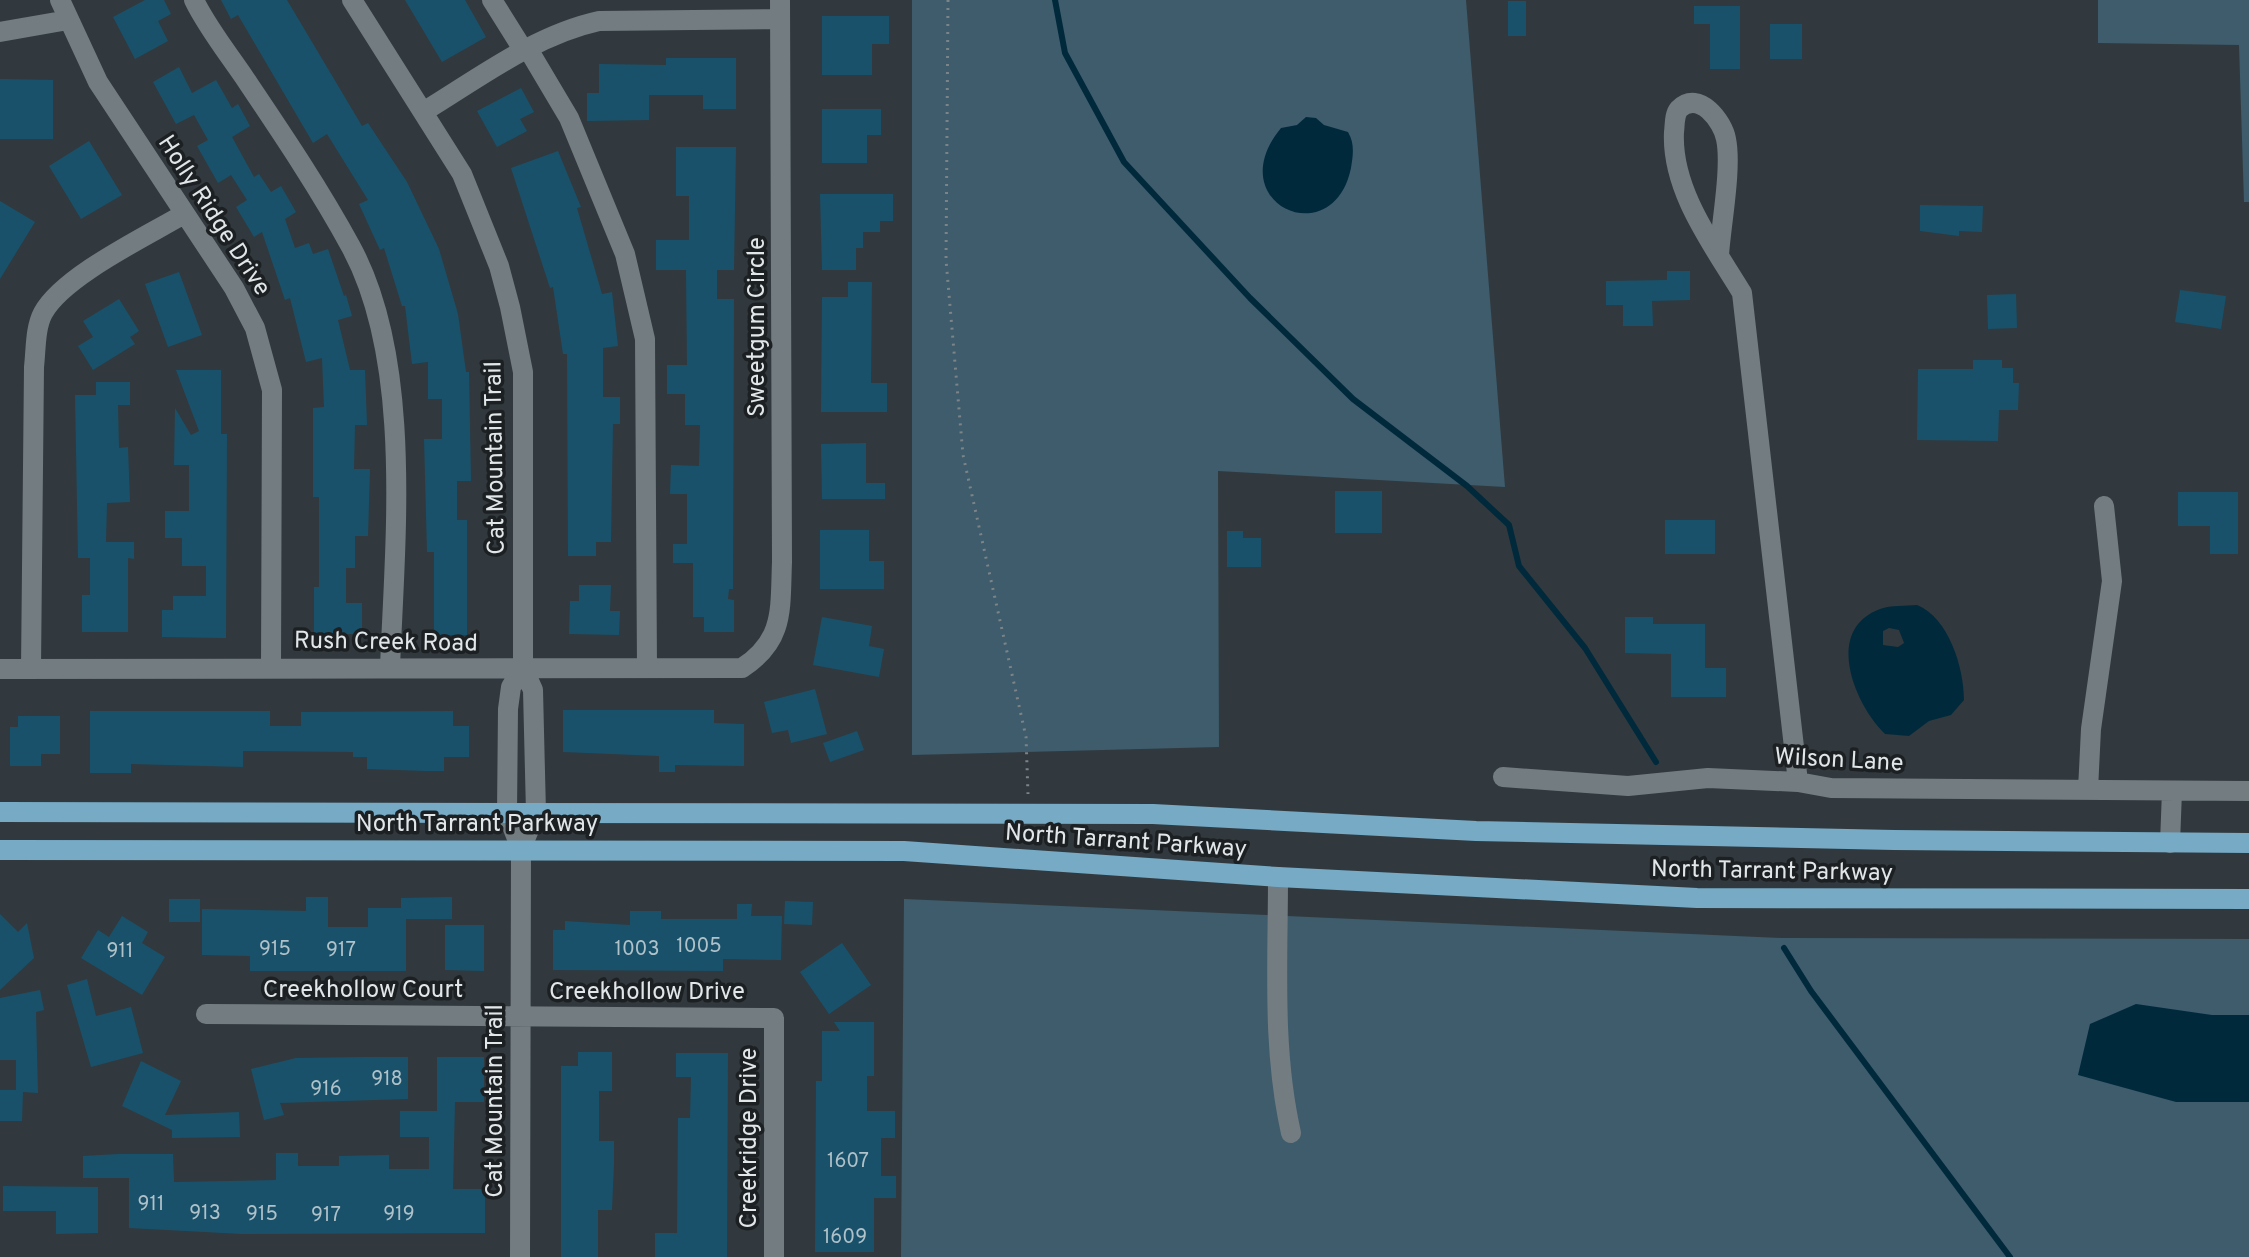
<svg xmlns="http://www.w3.org/2000/svg" width="2249" height="1257" font-family="Overpass,sans-serif">
	<style>
		.green { fill: #3e5c6c }
		.water { fill: #002a3c; fill-rule: evenodd }
		.lines { fill: none; stroke-linecap: round; stroke-linejoin: round }
		.stream { stroke: #002a3c; stroke-width: 6 }
		.building { fill: #1a516a }
		.path { stroke: #7d8488; stroke-width: 3; stroke-dasharray: 2 6; stroke-linecap: butt }
		.minor { stroke: #737c81; stroke-width: 20 }
		.major { stroke: #76aac5; stroke-width: 20 }
		.labels { text-anchor: middle; stroke-width: 7; stroke-linejoin: round; paint-order: stroke }
		.number-label { font-size: 20px; fill: #afc1c9 }
		.street-label { font-size: 24px; fill: #e1e6e9; stroke: #1c2022 }
	</style>
	<rect width="100%" height="100%" fill="#31393e"/>
	<path class="green" d="M912,0H1466L1505,487L1218,471L1219,747L912,755Z
		M2098,0H2249V202H2244L2239,45L2098,43Z
		M904,899L1781,938L2249,939V1257H901Z"/>
	<path class="water" d="M1306,117L1316,118L1324,125L1348,132C1355,144 1353,155 1351,168C1333,255 1219,203 1281,128L1297,125Z
		M1917,605C1949,618 1964,668 1964,700L1951,715L1929,721L1909,736L1885,734C1855,705 1823,630 1880,609C1891,605 1905,606 1917,605ZM1889,628L1899,630L1904,643L1898,647L1883,645V631Z
		M2136,1004L2212,1015H2249V1102H2176L2078,1075L2090,1024Z"/>
	<g class="lines">
		<path class="stream" d="M1055,0L1065,53L1124,162L1250,298L1353,399L1467,486L1509,525L1519,566L1585,648L1656,762
			M1784,948L1811,991L2010,1257"/>
	</g>
	<path class="building" d="M145,0H164L171,14L158,21L168,41L135,59L113,17Z
		M221,0H287L362,126L368,123L407,182L439,249L458,314L466,372H469L471,481H457V520H467V635H434V552H427L424,439H442V399H428V362L412,364L405,306H402L384,248L380,250L359,204L368,200L327,134L313,143L238,15L231,19Z
		M405,0H465L486,37L442,62Z
		M1508,1H1526V36H1508Z
		M1694,6H1740V69H1710V24H1694Z
		M822,16H889V44H872V75H822Z
		M1770,24H1802V59H1770Z
		M666,58H736V109H703V95H649V120L587,121V93H599V64L666,65Z
		M179,67L192,93L216,80L232,108L238,104L250,126L232,137L254,177L259,174L271,192L281,186L296,212L285,219L295,248L309,243L313,254L328,249L344,296L346,295L352,316L338,320L350,370H365L367,425H355L354,469H370L368,536H355V568H346V603H362V634H314V587H319V497H313V408L324,407L322,358L306,362L290,298L285,300L262,232L254,237L236,207L247,200L231,175L218,183L197,146L208,140L194,115L176,124L153,82Z
		M0,79L53,80V139H0Z
		M521,88L534,112L520,119L527,131L497,147L477,111Z
		M822,109H881V135H867V163H822Z
		M89,141L122,195L81,219L49,166Z
		M676,147H736L734,270H717V299H734L733,589H729L728,599L734,600V632H704V617H693V563H673V544H687V494H670L671,465L699,466L700,425H685V394H667V365H687L686,270H656V240H689V196H676Z
		M558,151L581,207L577,208L602,294L612,292L618,346L603,348V397H620V424H613L611,542H596V556H568L567,354H563L553,287L550,288L511,168Z
		M820,194H893V221H880V232H863V248H856V270H822Z
		M0,201L35,222L0,279Z
		M1920,205L1983,206L1982,232L1959,231V236L1920,231Z
		M1667,271H1690V300L1652,301L1653,326H1623V305H1606V281L1667,280Z
		M179,272L202,335L168,347L145,284Z
		M848,282H872L871,383H887V412H821L822,297H848Z
		M2180,290L2226,296L2221,329L2175,322Z
		M2016,294L2017,328L1988,329L1987,295Z
		M119,299L139,331L130,337L135,344L93,370L78,346L93,337L83,321Z
		M1973,360H2002V368H2013V383H2019L2018,410H1999L1998,441L1917,440L1918,369H1973Z
		M176,370H221V434H227L226,638L162,637V610H173V596H206V566H182V538H165V511H189V465H174L175,408L191,435L199,431Z
		M96,382H130V405H118L119,448L128,447L130,502L107,503L106,542H134V559L128,558V632H82V595H90V558H78L75,395H96Z
		M866,443V483H885V499H822L821,444Z
		M1335,491H1382V533H1335Z
		M2178,492H2238V554H2210V526H2178Z
		M1665,520H1715V554H1665Z
		M820,530H869V561H884V589H820Z
		M1227,531H1243V538H1261V567H1227Z
		M579,585H611L610,611H620L619,635L569,634L570,601H579Z
		M822,617L872,626L869,646L884,649L879,677L813,665Z
		M1625,617H1653V624H1705V668H1726V697H1671V654L1625,653Z
		M815,689L827,734L791,743L788,730L772,733L764,702Z
		M563,710H714V723L744,724V766L675,765V772H659V756L563,752Z
		M90,711H270V726H301V712L453,711V726H469V757H444V771H426L367,769V757H353V752L243,751V767L131,764V773H90Z
		M18,716H60V754H41V766H10V727H18Z
		M857,731L864,750L830,762L823,743Z
		M306,897H328V927H368V908H401V898L452,897V919H406V971H250V956L202,955V909L306,911Z
		M169,899H200V922H169Z
		M785,901L813,902L812,925L784,924Z
		M737,904H752L751,916H782L781,960L723,959V971L553,970V930H565V921L630,925V911H661V919H737Z
		M0,914L18,932L27,923L34,958L0,990Z
		M122,916L148,932L142,943L165,957L142,995L81,958L98,930L109,937Z
		M445,925H484V971L445,970Z
		M842,943L871,985L829,1014L800,972Z
		M87,979L96,1016L131,1007L143,1053L91,1067L67,985Z
		M40,990L44,1010L36,1012L38,1093L23,1092L22,1121H0V1090H16V1060H0V998Z
		M834,1022H874V1076H867V1111H895V1138H881V1176H896V1198H874V1252H815L816,1081H822V1031H840Z
		M578,1052H612V1091H599V1141H614V1164L612,1210H598V1257H561V1066H578Z
		M676,1053H728L727,1257H655V1233H677L678,1118H690L691,1077H676Z
		M366,1057H408V1099L280,1103L284,1115L264,1120L251,1069L296,1058Z
		M437,1057H484V1102H455L453,1189H485V1233L242,1234L129,1228V1178H83V1156L118,1154H173L174,1182L276,1180V1153H298V1166H339V1156L389,1155V1169H429V1137H400V1111H437Z
		M141,1061L181,1081L165,1115L239,1112L240,1137L172,1138V1130L122,1106Z
		M3,1186L98,1187V1233L56,1234V1211H3Z"/>
	<g class="lines">
		<path class="path" d="M948,0L946,260L963,455L1026,737L1028,794"/>
		<path class="minor" d="M60,0L98,82L234,288L255,328L272,390L271,666
			M194,0C207,27 227,52 244,77C281,132 319,188 351,247C413,361 395,540 390,667
			M352,0L462,174L499,266L510,307L523,372V668L533,690L536,813L521,849
			M492,0L524,51
			M0,32L68,20
			M528,49L569,118L625,254L645,339L647,668
			M423,112C479,78 535,35 599,21L780,19
			M1719,255C1721,225 1732,167 1726,139C1723,122 1699,89 1679,109C1674,115 1675,125 1674,132C1671,190 1713,245 1742,293L1798,782
			M31,668L34,367C36,350 35,328 43,313C63,276 147,236 184,214
			M0,669L742,668C785,640 780,609 782,562L780,0
			M1503,777L1628,786L1708,778L1798,782L1831,788L2249,791
			M2088,790L2091,729L2112,581L2104,506
			M2170,843L2172,791
			M1278,877C1278,963 1272,1049 1291,1133
			M206,1014L774,1018V1257
			M520,1257L521,849L507,813L508,709L511,687L523,668"/>
		<path class="major" d="M0,812L1153,814L1476,831L1894,840L2249,843
			M0,850L904,851L1278,877L1697,898L2249,899"/>
	</g>
	<g class="labels">
		<g class="number-label">
			<text x="699" y="952">1005</text>
			<text x="275" y="955">915</text>
			<text x="637" y="955">1003</text>
			<text x="341" y="956">917</text>
			<text x="120" y="957">911</text>
			<text x="387" y="1085">918</text>
			<text x="326" y="1095">916</text>
			<text x="848" y="1167">1607</text>
			<text x="151" y="1210">911</text>
			<text x="205" y="1219">913</text>
			<text x="262" y="1220">915</text>
			<text x="399" y="1220">919</text>
			<text x="326" y="1221">917</text>
			<text x="845" y="1243">1609</text>
		</g>
		<g class="street-label">
			<text transform="translate(215 215) rotate(57)" y="8">Holly Ridge Drive</text>
			<text transform="translate(756 327) rotate(-90)" y="8">Sweetgum Circle</text>
			<text transform="translate(494 458) rotate(-91)" y="8">Cat Mountain Trail</text>
			<text transform="translate(386 641) rotate(1)" y="8">Rush Creek Road</text>
			<text transform="translate(1839 759) rotate(3)" y="8">Wilson Lane</text>
			<text x="477" y="831">North Tarrant Parkway</text>
			<text transform="translate(1126 840) rotate(4)" y="8">North Tarrant Parkway</text>
			<text transform="translate(1772 870) rotate(1)" y="8">North Tarrant Parkway</text>
			<text x="363" y="997">Creekhollow Court</text>
			<text x="647" y="999">Creekhollow Drive</text>
			<text transform="translate(494 1101) rotate(-90)" y="8">Cat Mountain Trail</text>
			<text transform="translate(748 1138) rotate(-90)" y="8">Creekridge Drive</text>
		</g>
	</g>
</svg>
